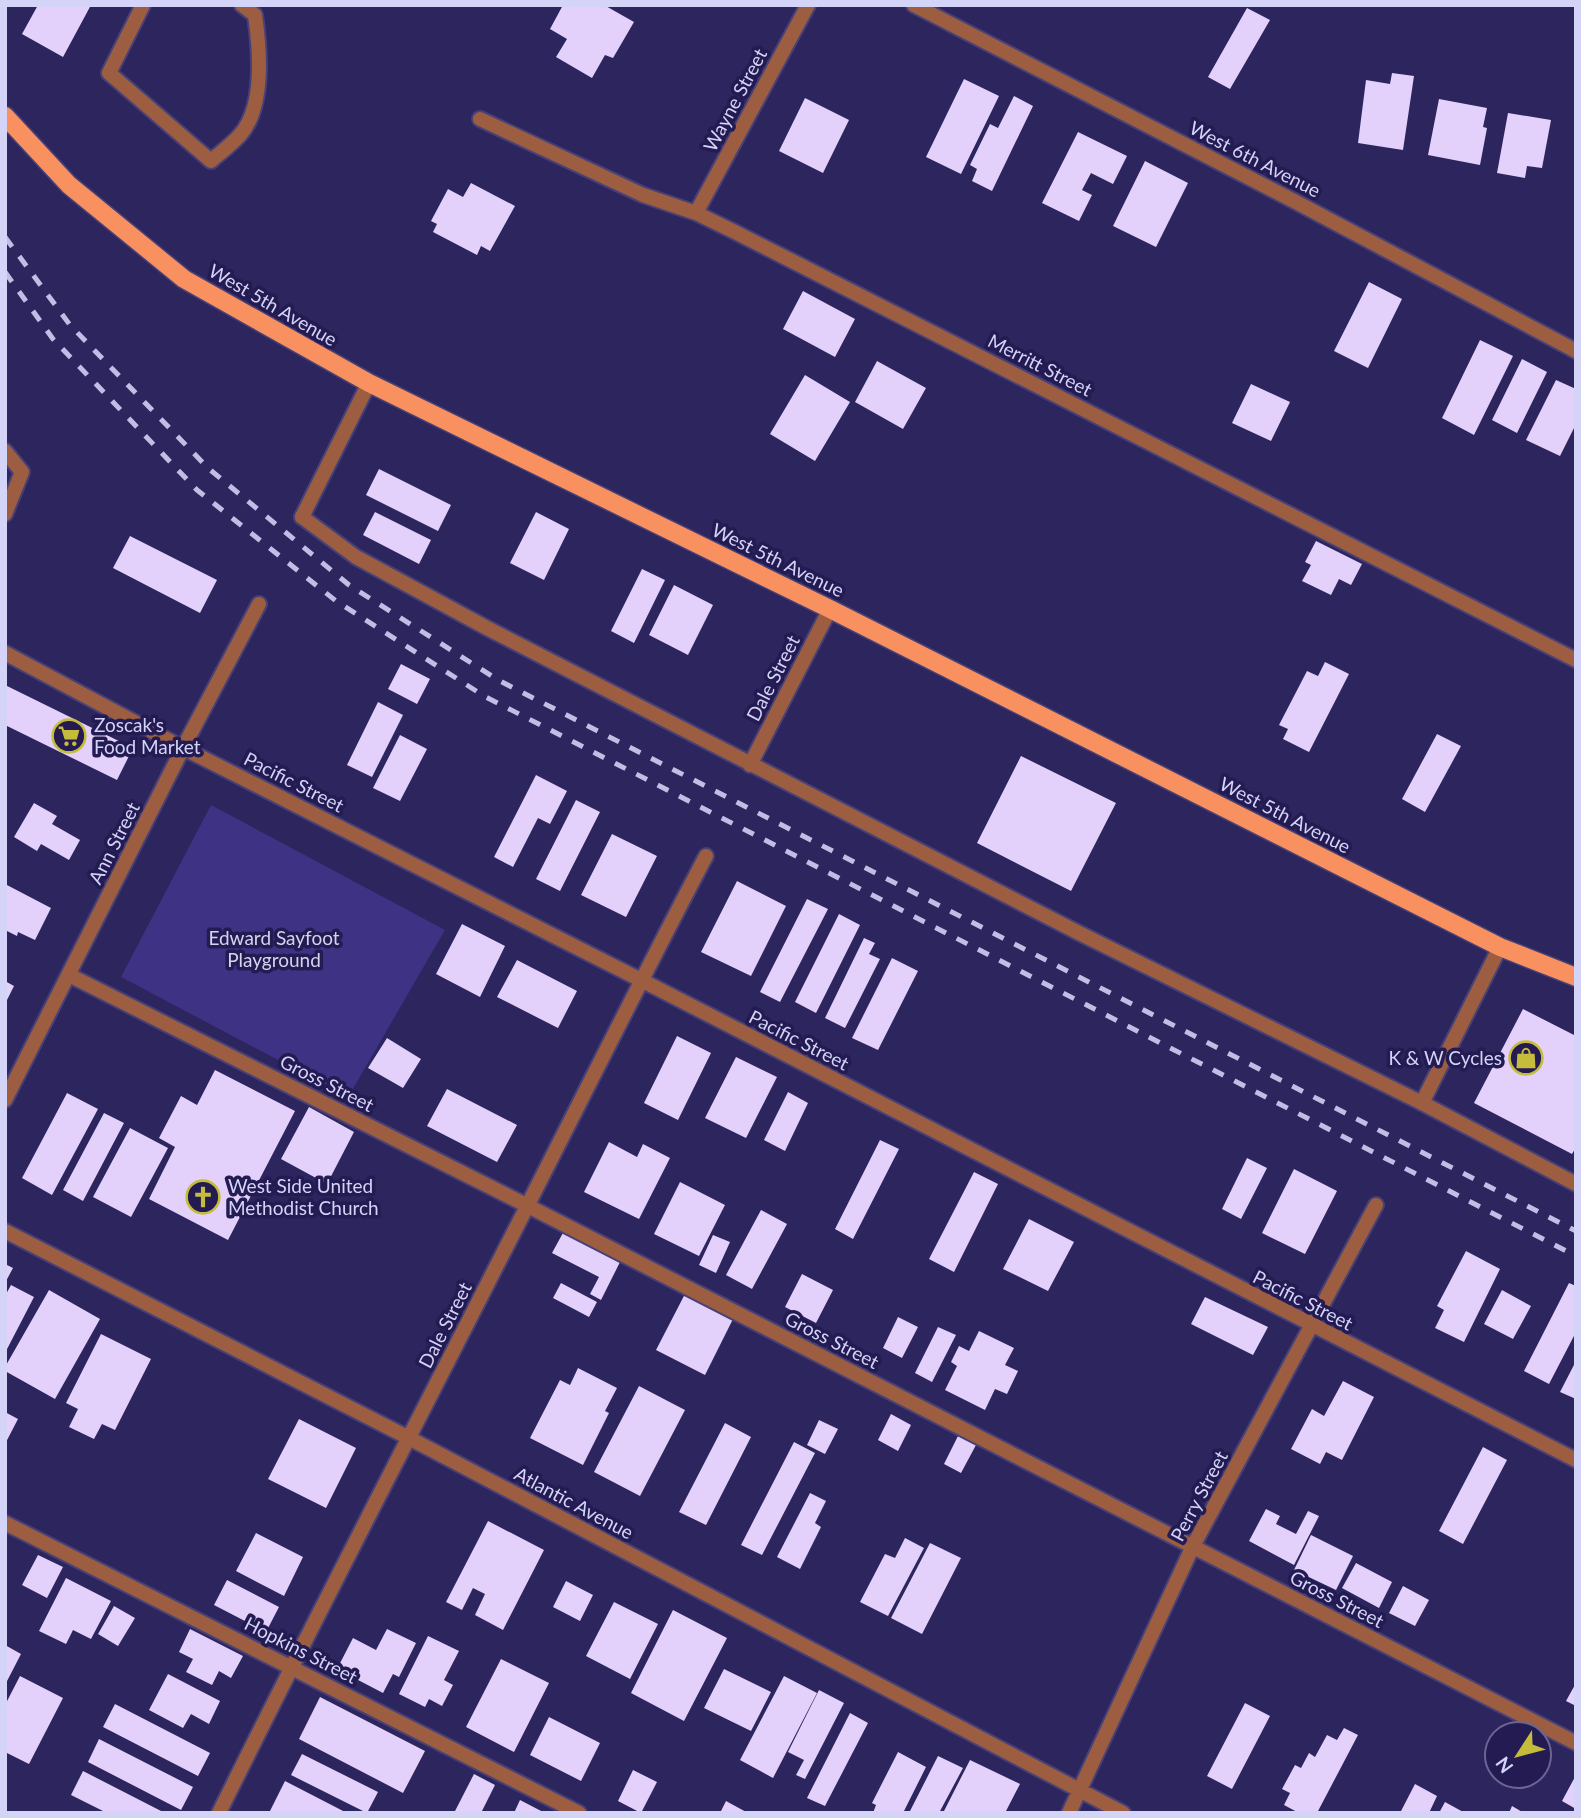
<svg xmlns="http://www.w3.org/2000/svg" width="1581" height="1818" font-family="Lato,sans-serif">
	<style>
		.green { fill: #3d3284 }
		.building { fill: #e3d1fb }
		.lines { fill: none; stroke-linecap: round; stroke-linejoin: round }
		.service-casing { stroke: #474177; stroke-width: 18 }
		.minor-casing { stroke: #474177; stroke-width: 18 }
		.primary-casing { stroke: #474177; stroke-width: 21 }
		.service { stroke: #9d5d40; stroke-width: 14 }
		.minor { stroke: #9d5d40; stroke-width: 14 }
		.primary { stroke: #f99060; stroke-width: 18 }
		.rail { stroke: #bfbee4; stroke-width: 5; stroke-dasharray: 12 12; stroke-linecap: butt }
		.labels { text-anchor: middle; stroke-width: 7; stroke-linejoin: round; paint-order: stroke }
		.street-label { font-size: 19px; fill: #d4d4f8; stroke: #231b52 }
		.poi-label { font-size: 19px; fill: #d4d4f8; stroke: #231b52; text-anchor: start }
		.park-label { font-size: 19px; fill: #d3d3ed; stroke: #231b52 }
	</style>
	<rect width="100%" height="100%" fill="#2c255e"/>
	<path class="green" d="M211,805L445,930L350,1094L329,1087L121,977Z"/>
	<path class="building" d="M38,5H91L63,57L22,34Z
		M563,5H604L634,22L613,58L605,55L592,78L556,57L567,39L550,29Z
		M1247,8L1270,20L1230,89L1208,77Z
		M1392,73L1414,76L1403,150L1358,143L1366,80L1390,84Z
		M964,79L999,96L961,174L926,157Z
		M1014,96L1033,106L992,191L972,181L977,169L970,165L990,124L998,128Z
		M805,98L849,120L823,173L779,151Z
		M1439,99L1487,108L1483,127L1487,128L1480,165L1428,155Z
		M1508,113L1551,120L1542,168L1527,166L1525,178L1497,173Z
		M1078,132L1127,156L1113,184L1091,173L1082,190L1092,195L1079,221L1042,203Z
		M1145,161L1188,183L1156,247L1113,226Z
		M471,183L515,206L490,251L481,246L477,255L433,232L437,224L431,221L448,189L463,197Z
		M1369,282L1402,299L1368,368L1334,351Z
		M803,291L855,319L835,357L783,329Z
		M1480,340L1513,356L1474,435L1442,418Z
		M1522,359L1547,372L1517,433L1492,420Z
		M877,361L926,388L903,429L855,402Z
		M805,375L850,402L815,461L770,434Z
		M1556,380L1576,389V424L1560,456L1526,440Z
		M1251,384L1290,402L1271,441L1232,423Z
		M379,469L451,505L438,531L366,495Z
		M375,512L431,540L419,564L363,535Z
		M536,512L569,529L544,580L510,563Z
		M130,536L217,580L200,613L113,568Z
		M1316,541L1362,564L1351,585L1339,579L1331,595L1302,581L1311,565L1305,562Z
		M642,569L665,580L634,643L611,631Z
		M674,585L713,605L688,655L649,635Z
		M1325,662L1349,674L1309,752L1283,739L1288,729L1279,725L1307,671L1318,676Z
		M401,664L430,679L417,704L388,689Z
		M5,685L133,748L117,780L5,725Z
		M378,702L403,715L372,777L347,765Z
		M1437,734L1461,746L1425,812L1402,799Z
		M400,735L427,749L400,801L373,788Z
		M1021,756L1116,803L1071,891L977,843Z
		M536,775L567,791L550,824L538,818L513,867L494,857Z
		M576,800L600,812L560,891L536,879Z
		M34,803L57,816L52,824L80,840L69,860L41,844L37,851L14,837Z
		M612,834L657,856L626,917L581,895Z
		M737,881L786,906L751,976L701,952Z
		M5,884L51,908L35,940L18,932L17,936L5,930Z
		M807,899L828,909L780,1002L760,992Z
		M839,914L860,925L816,1013L795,1002Z
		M462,924L505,946L480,997L436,974Z
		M864,938L875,943L869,954L880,959L845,1028L825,1018Z
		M892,958L918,971L878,1050L852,1038Z
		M517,960L577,991L558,1028L497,997Z
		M5,981L14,986L5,1004Z
		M1523,1009L1576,1036V1147L1572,1154L1474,1103Z
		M677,1036L711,1053L678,1120L644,1103Z
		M387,1038L421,1059L403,1088L368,1068Z
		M736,1057L777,1077L746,1138L705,1118Z
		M215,1070L295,1111L228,1240L149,1199L175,1147L159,1138L181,1096L197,1105Z
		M447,1089L517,1125L497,1162L427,1126Z
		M788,1092L808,1103L785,1151L764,1140Z
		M67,1093L98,1109L52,1195L22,1178Z
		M309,1107L354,1132L327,1184L281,1159Z
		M104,1113L124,1123L83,1201L63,1190Z
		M130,1128L168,1148L131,1217L93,1197Z
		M880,1140L899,1149L853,1239L835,1229Z
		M609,1142L637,1157L643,1144L670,1158L639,1219L584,1192Z
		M1247,1158L1267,1168L1241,1219L1222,1209Z
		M1294,1169L1337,1191L1305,1254L1262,1233Z
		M974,1172L998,1184L954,1272L929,1259Z
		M680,1182L725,1205L699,1256L654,1234Z
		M761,1210L787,1224L752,1289L726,1275Z
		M1029,1219L1074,1242L1048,1291L1003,1269Z
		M564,1231L621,1260L601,1300L590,1294L599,1277L552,1253Z
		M713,1235L730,1242L716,1273L699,1265Z
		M1466,1251L1500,1269L1464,1342L1435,1328L1444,1310L1437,1306Z
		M5,1264L13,1268L5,1283Z
		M802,1274L833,1290L816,1323L785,1307Z
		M561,1283L597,1302L589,1317L553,1298Z
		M1569,1283L1576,1286V1332L1549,1384L1524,1371Z
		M11,1285L34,1297L5,1353V1296Z
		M49,1290L100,1319L55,1399L5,1371V1367Z
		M1502,1290L1531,1306L1513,1339L1484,1324Z
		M686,1292L734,1317L705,1375L656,1350Z
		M1205,1297L1268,1327L1253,1355L1191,1324Z
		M898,1317L918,1327L902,1358L883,1348Z
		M938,1327L956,1335L932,1382L915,1373Z
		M979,1331L1014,1348L1005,1365L1018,1371L1007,1394L995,1389L985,1410L945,1390L957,1366L951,1362L959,1346L969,1351Z
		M101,1334L151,1359L115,1430L102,1424L94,1439L69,1427L78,1409L66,1403Z
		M1576,1361V1399L1560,1392Z
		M578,1368L617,1388L605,1411L609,1413L583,1465L530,1438L560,1380L570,1385Z
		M1343,1381L1374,1397L1342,1460L1326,1452L1320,1464L1291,1449L1312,1409L1324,1416Z
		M639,1386L685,1410L640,1496L594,1472Z
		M5,1412L18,1419L5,1444Z
		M891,1414L911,1425L898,1451L878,1440Z
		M299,1419L356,1448L326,1508L268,1479Z
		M819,1420L838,1429L825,1454L807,1445Z
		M725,1423L751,1437L706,1525L679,1512Z
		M958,1436L976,1445L961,1473L944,1464Z
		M794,1442L815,1453L762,1555L741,1545Z
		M1483,1447L1507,1460L1463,1544L1439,1531Z
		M810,1493L826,1501L815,1523L821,1527L800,1569L777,1557Z
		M1266,1509L1280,1516L1276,1524L1296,1534L1308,1511L1319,1516L1294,1565L1249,1541Z
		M488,1521L544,1550L503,1630L475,1615L485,1594L473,1588L462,1610L446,1602Z
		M256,1533L303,1557L284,1596L236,1571Z
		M1311,1535L1353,1556L1336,1590L1294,1570Z
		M905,1538L924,1548L888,1616L860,1602L885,1554L895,1558Z
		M930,1543L961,1558L922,1634L891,1618Z
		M38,1555L63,1567L47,1598L22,1585Z
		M1356,1563L1392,1582L1379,1608L1342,1588Z
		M66,1578L111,1601L91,1639L73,1630L66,1644L39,1631Z
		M227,1580L279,1607L266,1632L214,1605Z
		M566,1581L593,1595L580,1621L553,1607Z
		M1403,1586L1429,1600L1415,1626L1389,1613Z
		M614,1602L658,1624L630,1679L586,1656Z
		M114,1606L135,1618L118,1646L98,1634Z
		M673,1610L727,1638L684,1721L631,1693Z
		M190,1629L243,1656L231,1678L219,1671L212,1685L186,1672L193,1659L179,1652Z
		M387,1629L416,1643L399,1677L393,1674L383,1693L337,1669L353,1638L376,1650Z
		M428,1636L459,1651L444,1680L453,1685L442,1706L429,1699L425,1707L399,1694Z
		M5,1645L21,1654L5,1685Z
		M501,1659L549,1683L514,1752L466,1727Z
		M724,1669L771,1692L751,1731L704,1708Z
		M168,1674L220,1701L209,1724L191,1714L183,1728L149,1710Z
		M20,1676L63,1698L29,1764L5,1752V1705Z
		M784,1676L817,1693L773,1778L740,1760Z
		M1576,1683V1706L1566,1701Z
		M819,1690L844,1703L805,1779L796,1775L804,1760L788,1752Z
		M320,1697L425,1751L403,1793L299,1739Z
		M1245,1703L1270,1716L1232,1789L1207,1776Z
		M115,1704L210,1753L198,1776L103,1727Z
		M850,1713L868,1723L825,1806L807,1798Z
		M549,1717L600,1743L581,1781L530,1755Z
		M1344,1728L1358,1735L1317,1813H1299L1284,1805L1290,1793L1282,1789L1295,1765L1301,1768L1309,1753L1315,1757L1327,1735L1337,1740Z
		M99,1739L193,1787L181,1810L88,1762Z
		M898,1752L926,1767L903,1813H873L876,1805L872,1803Z
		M302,1754L378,1792L367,1813L291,1775Z
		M938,1756L963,1768L939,1813H909Z
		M970,1760L1020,1784L1005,1813H943Z
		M633,1770L657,1782L641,1813L618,1801Z
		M83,1771L165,1813H107L71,1795Z
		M474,1774L495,1785L481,1813H454Z
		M1576,1775V1809L1562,1801Z
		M285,1781L347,1813H269Z
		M1415,1784L1437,1796L1429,1813H1400Z
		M520,1800L545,1813H514Z
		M726,1801L748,1813H720Z
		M1445,1802L1465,1813H1439Z
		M1512,1806L1524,1813H1509Z"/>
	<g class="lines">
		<defs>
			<path id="service" d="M143,5L109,73L211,161C220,153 231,145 240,135C265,107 260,50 255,15L242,5
				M5,451L22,472L5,514
				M302,517L356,557L487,628L1079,933L1422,1103L1576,1184"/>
			<path id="minor" d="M914,5L1294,201L1576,351
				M480,119L643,195L696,213L735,232L1576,660
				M696,213L808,5
				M302,517L369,383
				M5,653L183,748L641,980L1576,1460
				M750,765L830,609
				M69,975L528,1206L1576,1743
				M5,1100L183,748L259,604
				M1422,1103L1500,947
				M5,1231L409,1438L1123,1813
				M5,1523L579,1813
				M219,1813C309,1630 403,1450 495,1269C566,1131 634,993 706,856
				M1069,1813L1193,1546L1376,1205"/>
			<path id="primary" d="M5,116L69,185L184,279L369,383L830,609L1500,947L1576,977"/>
		</defs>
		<use href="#service" class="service-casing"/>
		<use href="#minor" class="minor-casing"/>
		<use href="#primary" class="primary-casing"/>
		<use href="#service" class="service"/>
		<use href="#minor" class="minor"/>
		<use href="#primary" class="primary"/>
		<path class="rail" d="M5,237L70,325L208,468L349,585L498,680L1576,1231
			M5,272L53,339L197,490L336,601L484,696L1576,1256"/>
	</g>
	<defs>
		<symbol id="supermarket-ring" viewBox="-11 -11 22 22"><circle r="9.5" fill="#231b52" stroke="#c6bc3c" stroke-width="1.5"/><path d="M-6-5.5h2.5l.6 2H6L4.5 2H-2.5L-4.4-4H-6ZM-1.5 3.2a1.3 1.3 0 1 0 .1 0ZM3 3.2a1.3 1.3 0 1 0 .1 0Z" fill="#c6bc3c"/></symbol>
		<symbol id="shop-ring" viewBox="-11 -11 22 22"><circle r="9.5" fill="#231b52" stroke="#c6bc3c" stroke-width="1.5"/><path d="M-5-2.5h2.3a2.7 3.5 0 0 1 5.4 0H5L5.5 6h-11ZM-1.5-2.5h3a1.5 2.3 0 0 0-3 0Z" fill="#c6bc3c"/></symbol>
		<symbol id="church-ring" viewBox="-11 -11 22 22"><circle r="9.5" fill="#231b52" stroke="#c6bc3c" stroke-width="1.5"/><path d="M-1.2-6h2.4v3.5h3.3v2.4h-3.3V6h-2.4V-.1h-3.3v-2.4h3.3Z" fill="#c6bc3c"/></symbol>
	</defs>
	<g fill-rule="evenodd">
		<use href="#supermarket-ring" x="50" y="717" width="38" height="38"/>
		<use href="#shop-ring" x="1507" y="1039" width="38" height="38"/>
		<use href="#church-ring" x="184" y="1178" width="38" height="38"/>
	</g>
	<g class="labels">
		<g class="street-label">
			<text transform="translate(735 100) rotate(-62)" y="7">Wayne Street</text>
			<text transform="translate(1255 159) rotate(27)" y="7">West 6th Avenue</text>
			<text transform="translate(273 305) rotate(30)" y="7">West 5th Avenue</text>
			<text transform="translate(1040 365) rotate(27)" y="7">Merritt Street</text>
			<text transform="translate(778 560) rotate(26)" y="7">West 5th Avenue</text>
			<text transform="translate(773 678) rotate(-63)" y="7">Dale Street</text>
			<text transform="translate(294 782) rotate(27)" y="7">Pacific Street</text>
			<text transform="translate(1285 815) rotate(27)" y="7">West 5th Avenue</text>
			<text transform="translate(114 843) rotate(-63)" y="7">Ann Street</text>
			<text transform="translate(799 1040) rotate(27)" y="7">Pacific Street</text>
			<text transform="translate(327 1083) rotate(27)" y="7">Gross Street</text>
			<text transform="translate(1303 1300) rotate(27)" y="7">Pacific Street</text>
			<text transform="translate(445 1325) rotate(-63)" y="7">Dale Street</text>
			<text transform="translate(832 1340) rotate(27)" y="7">Gross Street</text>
			<text transform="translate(1199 1496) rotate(-62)" y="7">Perry Street</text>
			<text transform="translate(574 1503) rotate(28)" y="7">Atlantic Avenue</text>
			<text transform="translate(1337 1599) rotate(27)" y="7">Gross Street</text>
			<text transform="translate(301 1650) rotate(27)" y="7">Hopkins Street</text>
		</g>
		<g class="poi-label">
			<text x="94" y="732">Zoscak's<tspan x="94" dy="22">Food Market</tspan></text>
			<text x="1502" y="1065" text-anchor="end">K &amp; W Cycles</text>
			<text x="228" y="1193">West Side United<tspan x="228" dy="22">Methodist Church</tspan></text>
		</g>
		<g class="park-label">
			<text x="274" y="945">Edward Sayfoot<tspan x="274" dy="22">Playground</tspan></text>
		</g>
	</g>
	<rect width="1581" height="1818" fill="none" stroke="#d4d4f8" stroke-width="14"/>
	<g transform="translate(1518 1755) rotate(234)"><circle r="33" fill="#231b52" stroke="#6a6594" stroke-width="2"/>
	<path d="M0-5L12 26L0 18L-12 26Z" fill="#c6bc3c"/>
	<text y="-10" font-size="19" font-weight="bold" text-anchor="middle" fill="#d4d4f8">N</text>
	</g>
</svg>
